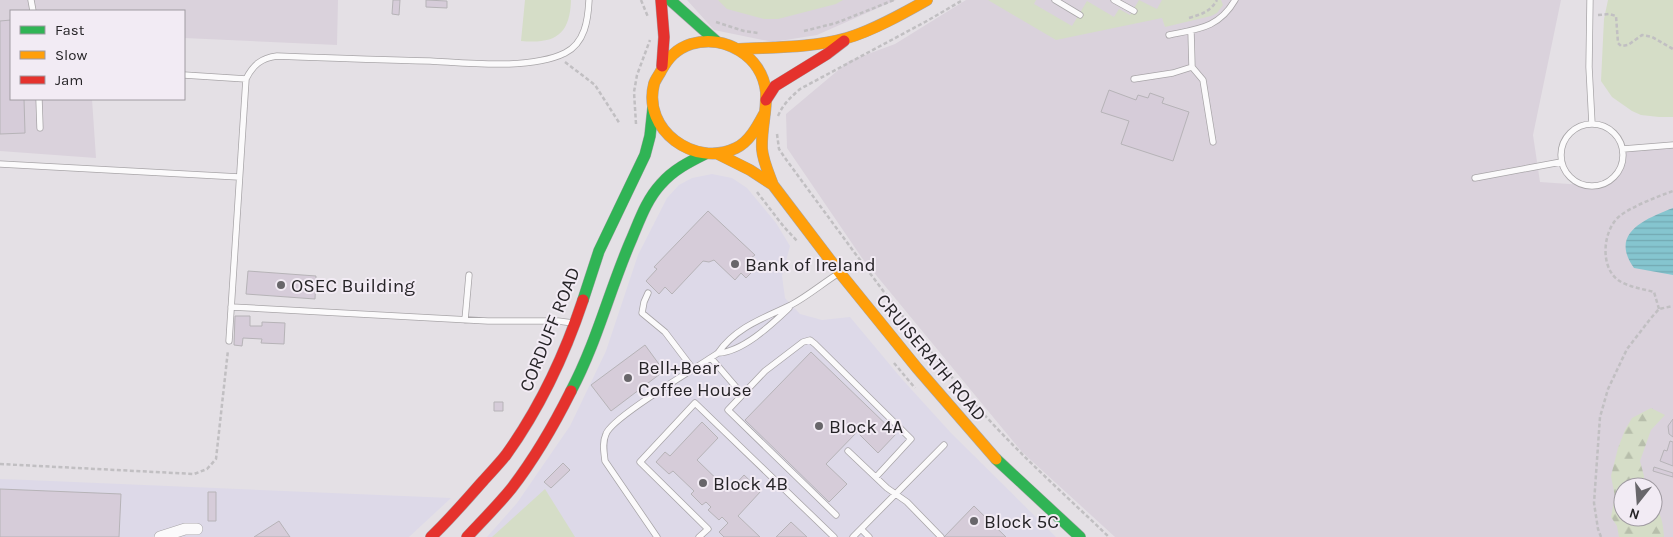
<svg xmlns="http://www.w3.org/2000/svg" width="1673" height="537" font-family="Karla,sans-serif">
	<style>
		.commercial { fill: #ddd9e8 }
		.built { fill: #dad2dc; fill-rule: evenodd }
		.grass { fill: #d5ddc7 }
		.forest { fill: url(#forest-firs) }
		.water { fill: url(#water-rules) }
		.building { fill: #d6ccd9; stroke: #b6b3b7 }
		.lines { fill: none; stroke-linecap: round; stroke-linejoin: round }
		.lane-casing { stroke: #a8a5a8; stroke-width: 7 }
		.street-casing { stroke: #a8a5a8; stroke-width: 12 }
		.fast-casing { stroke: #a8a5a8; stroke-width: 12 }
		.slow-casing { stroke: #a8a5a8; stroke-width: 12 }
		.jam-casing { stroke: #a8a5a8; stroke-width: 12 }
		.path { stroke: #c1bfc2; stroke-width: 2.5; stroke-dasharray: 4 2.5; stroke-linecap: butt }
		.lane { stroke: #fbfafb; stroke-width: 5.5 }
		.street { stroke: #fbfafb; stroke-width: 11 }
		.fast { stroke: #30b455; stroke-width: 11 }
		.slow { stroke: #ff9f0a; stroke-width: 11 }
		.jam { stroke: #e5322d; stroke-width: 11 }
		.poi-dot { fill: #68666a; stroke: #f2ebf4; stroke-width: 2 }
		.labels { text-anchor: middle; stroke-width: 4; stroke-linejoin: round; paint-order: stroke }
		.poi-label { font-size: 19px; fill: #262427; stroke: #f2ebf4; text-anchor: start }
		.street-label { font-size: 19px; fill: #262427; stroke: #f2ebf4 }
	</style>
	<defs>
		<pattern id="forest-firs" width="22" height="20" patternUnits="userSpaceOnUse" patternTransform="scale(1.25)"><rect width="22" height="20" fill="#d5ddc7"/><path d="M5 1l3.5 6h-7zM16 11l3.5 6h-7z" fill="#b7beab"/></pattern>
		<pattern id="water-rules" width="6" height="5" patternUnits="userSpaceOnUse" patternTransform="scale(1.25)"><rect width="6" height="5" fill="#85c5cf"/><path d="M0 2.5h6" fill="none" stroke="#73a9b2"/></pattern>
	</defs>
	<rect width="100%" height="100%" fill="#e4e0e5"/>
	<path class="commercial" d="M712,174L732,178L747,188L776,223L790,246L782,276L785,298L800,314L822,320L850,317L901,378L951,433L1056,537H487L517,503L570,426L606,351L638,255L667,198L679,185L692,178Z
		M0,479L27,480L451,498L409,537H0Z"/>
	<path class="built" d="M0,0H338L337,45L184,38V11H11V99H92L96,158L0,151Z
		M687,0H896L817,35L773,42L714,30Z
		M966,0H1561L1533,135L1540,182L1598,186L1607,182L1615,176L1620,168L1623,159V149L1673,146V537H1115L1022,452L862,258L787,148L786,114L849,61L895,44ZM1623,487H1653V517H1623Z"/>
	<path class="grass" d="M525,0H571C570,35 555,44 521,41Z
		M718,0H843L836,4L778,19H764L727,9Z
		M988,0H1036L1034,4L1072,26L1087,1L1114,17L1119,9L1130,15L1139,0L1157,9L1162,0H1221L1223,5L1217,13L1211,16L1165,27L1162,18L1056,40Z
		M1608,0H1673V117H1659L1641,115L1632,111L1612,97L1601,81L1604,19Z
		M545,489L575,537H492Z"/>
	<path class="forest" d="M1651,408L1665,415L1651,430L1640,461L1644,476V487H1623V517H1653V505C1662,514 1663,524 1664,537H1619L1617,526L1611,517L1615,497L1611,476L1618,448L1625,430L1632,418Z"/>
	<path class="water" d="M1673,208V275L1634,268C1609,233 1645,219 1673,208Z"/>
	<path class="building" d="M393,0H400L399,15L392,14Z
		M426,0L447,1V8L426,7Z
		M11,20V99H24L25,133L0,134V21Z
		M1109,90L1136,100L1138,95L1148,98L1150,93L1164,98L1162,103L1189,112L1173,161L1121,144L1129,121L1101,112Z
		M708,211L755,255L751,258L758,266L746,278L741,273L735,280L714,260L709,262L703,261L672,294L665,287L659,294L646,281L657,269L654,267Z
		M248,271L316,276L315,299L246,294Z
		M235,316H250V326H262V322L285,323L284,344L261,343L262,339L243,338L242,346L234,345Z
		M645,345L664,371L611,411L591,385Z
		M811,352L896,434L878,453L857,432L826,464L847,484L829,502L745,420Z
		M494,402H503V411H494Z
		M1673,419V437L1669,434L1668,426Z
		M702,422L718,438L697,460L729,491L744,475L761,491L738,516L760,537H724L719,532L728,523L722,517L719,520L708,510L711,507L706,502L702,505L691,494L694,491L673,471L669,474L656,462L665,452L670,456Z
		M1670,441L1673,442V466L1660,461L1664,450L1667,451Z
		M563,463L570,470L551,488L544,482Z
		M1654,467L1673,473V477L1653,471Z
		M0,489L121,494L119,537H0Z
		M208,492H216V521H208Z
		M974,506L1006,537H944Z
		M279,521L290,537H254Z
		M791,522L807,537H776Z"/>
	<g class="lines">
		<defs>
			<path id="lane" d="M31,0L33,11
				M1055,0L1080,15
				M1114,0L1134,11
				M1590,0L1589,67L1592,124
				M1191,31L1192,67L1203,80L1213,142
				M1169,35C1198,29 1219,28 1235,0
				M184,75L246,79
				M1134,79L1173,73L1192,67
				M39,99L40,128
				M1561 155a31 31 0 1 1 62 0a31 31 0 1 1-62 0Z
				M1623,149L1673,145
				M0,164L239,177
				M1475,178L1561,162
				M648,293L644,302L642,313L665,332L693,369
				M231,307L488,321H558L573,323
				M465,320L469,275
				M229,341L246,79C253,65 261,58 277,56C328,58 379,60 430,61C469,63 530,70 565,53C585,43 588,20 589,0
				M718,353C743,352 772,324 789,308
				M711,358L742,394
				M848,451L887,488L907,502L941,537
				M836,515L728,410L765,371L803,342L810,340L815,344L911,439L876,477
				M861,529L869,537
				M657,537L605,461C604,452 602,443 606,434C612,417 698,367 718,353C736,327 764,318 791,305C808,296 823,283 839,273
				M699,537L708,529L640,462L695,403L834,537
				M853,537L944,445"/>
			<path id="street" d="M160,537L185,529H197"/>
			<path id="fast" d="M670,0L716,41
				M583,300L599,251L645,155L650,136L653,108
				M571,391C597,342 610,288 632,238C640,219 647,199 661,184C673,170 689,162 705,154
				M996,459L1080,537"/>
			<path id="slow" d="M739,49C774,47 812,48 847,38C872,31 904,13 927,0
				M764,114C757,127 749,142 736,148C695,168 642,130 654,84C655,80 659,75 661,71C668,58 676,49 691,44C725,34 762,56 766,92C767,111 761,130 762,149C763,161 769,174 773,185
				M718,154L750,170L773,185L840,273L917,368L996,459"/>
			<path id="jam" d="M661,0L664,37L662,66
				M766,100L775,86L827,54L844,41
				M431,537C450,519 466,500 483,481C491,472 499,464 506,455C539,409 565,354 583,300
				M467,537C482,521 497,506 511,489C535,458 554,425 571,391"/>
		</defs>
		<use href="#lane" class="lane-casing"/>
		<use href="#street" class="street-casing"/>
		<use href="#fast" class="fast-casing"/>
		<use href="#slow" class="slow-casing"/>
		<use href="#jam" class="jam-casing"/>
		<path class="path" d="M641,0L648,17
			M1598,15L1609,14L1616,16L1618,43L1621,46L1628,45L1642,35L1652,37L1673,49
			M1189,18C1202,14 1210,12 1217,0
			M716,22L744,31L758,33
			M804,31L836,23L894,0
			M565,62L595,85L620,124
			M778,116C783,104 791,97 800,89L925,22L963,0
			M636,124L634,92L637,75L650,40
			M777,134L779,149L785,158C844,238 902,320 967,395C1010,446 1061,491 1109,537
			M757,192L784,227L798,242
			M1659,309L1654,292C1643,289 1628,287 1618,280C1599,266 1603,228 1621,215C1633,206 1659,196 1673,191
			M894,363L915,388
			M0,464L194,474L207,469L216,459L228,350
			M1601,537L1598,529L1594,503L1600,417L1608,389L1627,349L1651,318L1659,309L1673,306"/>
		<use href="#lane" class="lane"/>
		<use href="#street" class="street"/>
		<use href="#fast" class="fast"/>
		<use href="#slow" class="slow"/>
		<use href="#jam" class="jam"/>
	</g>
	<g class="poi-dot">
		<circle cx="735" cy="264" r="5"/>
		<circle cx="281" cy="285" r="5"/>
		<circle cx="628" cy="378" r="5"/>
		<circle cx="819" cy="426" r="5"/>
		<circle cx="703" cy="483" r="5"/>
		<circle cx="974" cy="521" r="5"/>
	</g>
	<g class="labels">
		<g class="poi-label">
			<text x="745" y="271">Bank of Ireland</text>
			<text x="291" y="292">OSEC Building</text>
			<text x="638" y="374">Bell+Bear<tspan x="638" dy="22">Coffee House</tspan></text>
			<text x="829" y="433">Block 4A</text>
			<text x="713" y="490">Block 4B</text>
			<text x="984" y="528">Block 5C</text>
		</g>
		<g class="street-label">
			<text transform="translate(549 329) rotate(-68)" y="7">CORDUFF ROAD</text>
			<text transform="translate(932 357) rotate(50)" y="7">CRUISERATH ROAD</text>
		</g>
	</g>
	<rect x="10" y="10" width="175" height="90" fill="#f2ebf4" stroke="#a09ba2"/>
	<rect x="20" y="26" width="25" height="8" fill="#30b455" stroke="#a09ba2"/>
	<text x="55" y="35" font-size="15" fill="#262427">Fast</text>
	<rect x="20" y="51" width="25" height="8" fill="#ff9f0a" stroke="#a09ba2"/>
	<text x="55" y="60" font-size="15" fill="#262427">Slow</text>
	<rect x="20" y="76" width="25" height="8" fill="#e5322d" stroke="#a09ba2"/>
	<text x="55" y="85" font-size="15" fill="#262427">Jam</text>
	<g transform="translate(1638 502) rotate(197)"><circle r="24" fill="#f2ebf4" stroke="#a09ba2"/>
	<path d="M0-4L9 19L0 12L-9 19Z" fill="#68666a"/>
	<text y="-8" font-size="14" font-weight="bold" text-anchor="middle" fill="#262427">N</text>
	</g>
</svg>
